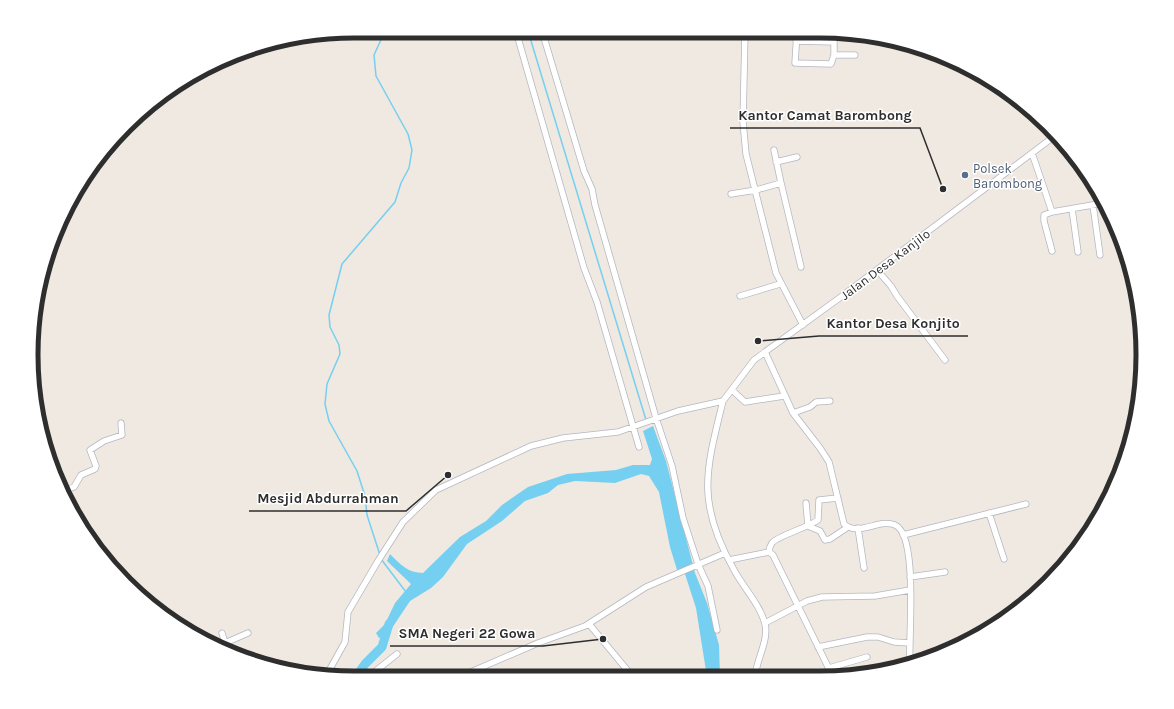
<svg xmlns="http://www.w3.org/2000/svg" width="1174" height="709" font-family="Karla,sans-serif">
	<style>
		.water { fill: #75cff0 }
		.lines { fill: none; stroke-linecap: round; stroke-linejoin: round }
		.stream { stroke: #75cff0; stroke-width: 1.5 }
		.river { stroke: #75cff0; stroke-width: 9 }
		.minor-casing { stroke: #b4b7c1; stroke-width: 7 }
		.minor { stroke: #fff; stroke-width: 5.5 }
		.service-dot { fill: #5c6f8a; stroke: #fff; stroke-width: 1.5 }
		.labels { text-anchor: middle; stroke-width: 3; stroke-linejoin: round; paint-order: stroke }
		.service-label { font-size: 13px; fill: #4e5e75; stroke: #fff; text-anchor: start }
		.street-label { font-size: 13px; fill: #2e2e2e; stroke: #fff }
		.rim { fill: none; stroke: #2e2e2e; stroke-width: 5 }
		.leader { fill: none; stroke: #2e2e2e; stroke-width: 1.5 }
		.callout-dot { fill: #2e2e2e; stroke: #fff; stroke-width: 1.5 }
		.callout-label { font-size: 14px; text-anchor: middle; font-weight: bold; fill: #2e2e2e; stroke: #fff; stroke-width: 3; stroke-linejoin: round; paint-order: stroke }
	</style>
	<rect width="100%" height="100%" fill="#efe9e1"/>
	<path class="water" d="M653,426L666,461L695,573L707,603L719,645L720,677H707L696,608L685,574L678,573L670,547L659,492L649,476L641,474L615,483L575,481L558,485L548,493L525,501L502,521L467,544L443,577L431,588L410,601L388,634L379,638L376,633L385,624L395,603L411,584L387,561L390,554C400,564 408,573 423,573L460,537L486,521L502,505L528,487L567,474L616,470L633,465H650L652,459L643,431Z"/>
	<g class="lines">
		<path class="stream" d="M528,31L646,420
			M380,555L367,515L365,496L357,471L329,421L325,404L327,384L340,354L339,345L330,327L329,315L342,264L395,202L401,183L409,168L412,150L408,134L376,76L374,55L385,31
			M381,559L406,592"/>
		<path class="river" d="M356,677L365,664L382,647L389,624"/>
		<defs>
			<path id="minor" d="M516,31L584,268L597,302L639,447
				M542,31L584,171L592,189L595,205L656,418L672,466L683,518L698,564L708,586L717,630
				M745,32L743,122L746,154L776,273L803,325
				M797,32L795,63L831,64L834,55V32
				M745,36L772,35
				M796,41L834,42
				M834,55H855
				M774,150L781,183
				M1032,153L1052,212
				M776,162L797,157
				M731,194L756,190L781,183L801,267
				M1093,205L1100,255
				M1072,209L1078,252
				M1052,251L1044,221V215L1052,212L1104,203
				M877,270L891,286L897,296L945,360
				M740,296L780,284
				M765,352L793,413L820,448L829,462L844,524C858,537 880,518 895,525C919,535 908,640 910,664
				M732,390L745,402L784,396
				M723,401C706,470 696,502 733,568C742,586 760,604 765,624C769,641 756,660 755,677
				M793,413L810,407L816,402L830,401
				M65,490L74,487L81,475L95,469L96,466L90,450L104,441L122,435L121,423
				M806,503L808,526
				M989,513L1004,559
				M808,526L820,531L825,540L830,539L848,527
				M858,528L864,568
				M903,535L1026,504
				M769,552C769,549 770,546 772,543C777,536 807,528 818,520L819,500L838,498
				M729,560L769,552L773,555L833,677
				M910,577L945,572
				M765,623L807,601L822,597L875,596L910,590
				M589,624L633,677
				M222,633L227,649
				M225,643L248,633
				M818,647L867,637H878L894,642L910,643
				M245,658L249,656
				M482,668L484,677
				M829,668L867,657
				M326,676L345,642L348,612L378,561L403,522L436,490L531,446L563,438L618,432L678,411L723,401L754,360L838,299L1056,135
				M368,677L397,654
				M459,677L538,643L585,626L646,587L725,553"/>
		</defs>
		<use href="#minor" class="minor-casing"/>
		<use href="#minor" class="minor"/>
	</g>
	<circle class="service-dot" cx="965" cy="175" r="4"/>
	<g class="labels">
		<g class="service-label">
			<text x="973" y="173">Polsek<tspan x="973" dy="15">Barombong</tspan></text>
		</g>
		<g class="street-label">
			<text transform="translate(885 264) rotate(-37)" y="5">Jalan Desa Kanjilo</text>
		</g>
	</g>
	<path d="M0 0H1174V709H0ZM354 38H820A316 316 0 0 1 1136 354V355A316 316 0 0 1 820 671H354A316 316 0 0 1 38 355V354A316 316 0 0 1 354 38Z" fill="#fff" fill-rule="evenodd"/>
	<path class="rim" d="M354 38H820A316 316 0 0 1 1136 354V355A316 316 0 0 1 820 671H354A316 316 0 0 1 38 355V354A316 316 0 0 1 354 38Z"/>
	<path class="leader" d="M943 189L920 128H730M758 341L819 336H968M448 475L406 511H249M603 639L543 646H390"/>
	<g class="callout-dot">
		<circle cx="943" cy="189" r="4"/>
		<circle cx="758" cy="341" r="4"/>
		<circle cx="448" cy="475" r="4"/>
		<circle cx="603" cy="639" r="4"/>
	</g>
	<g class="callout-label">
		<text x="825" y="120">Kantor Camat Barombong</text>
		<text x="893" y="328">Kantor Desa Konjito</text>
		<text x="328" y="503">Mesjid Abdurrahman</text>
		<text x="467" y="638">SMA Negeri 22 Gowa</text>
	</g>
</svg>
